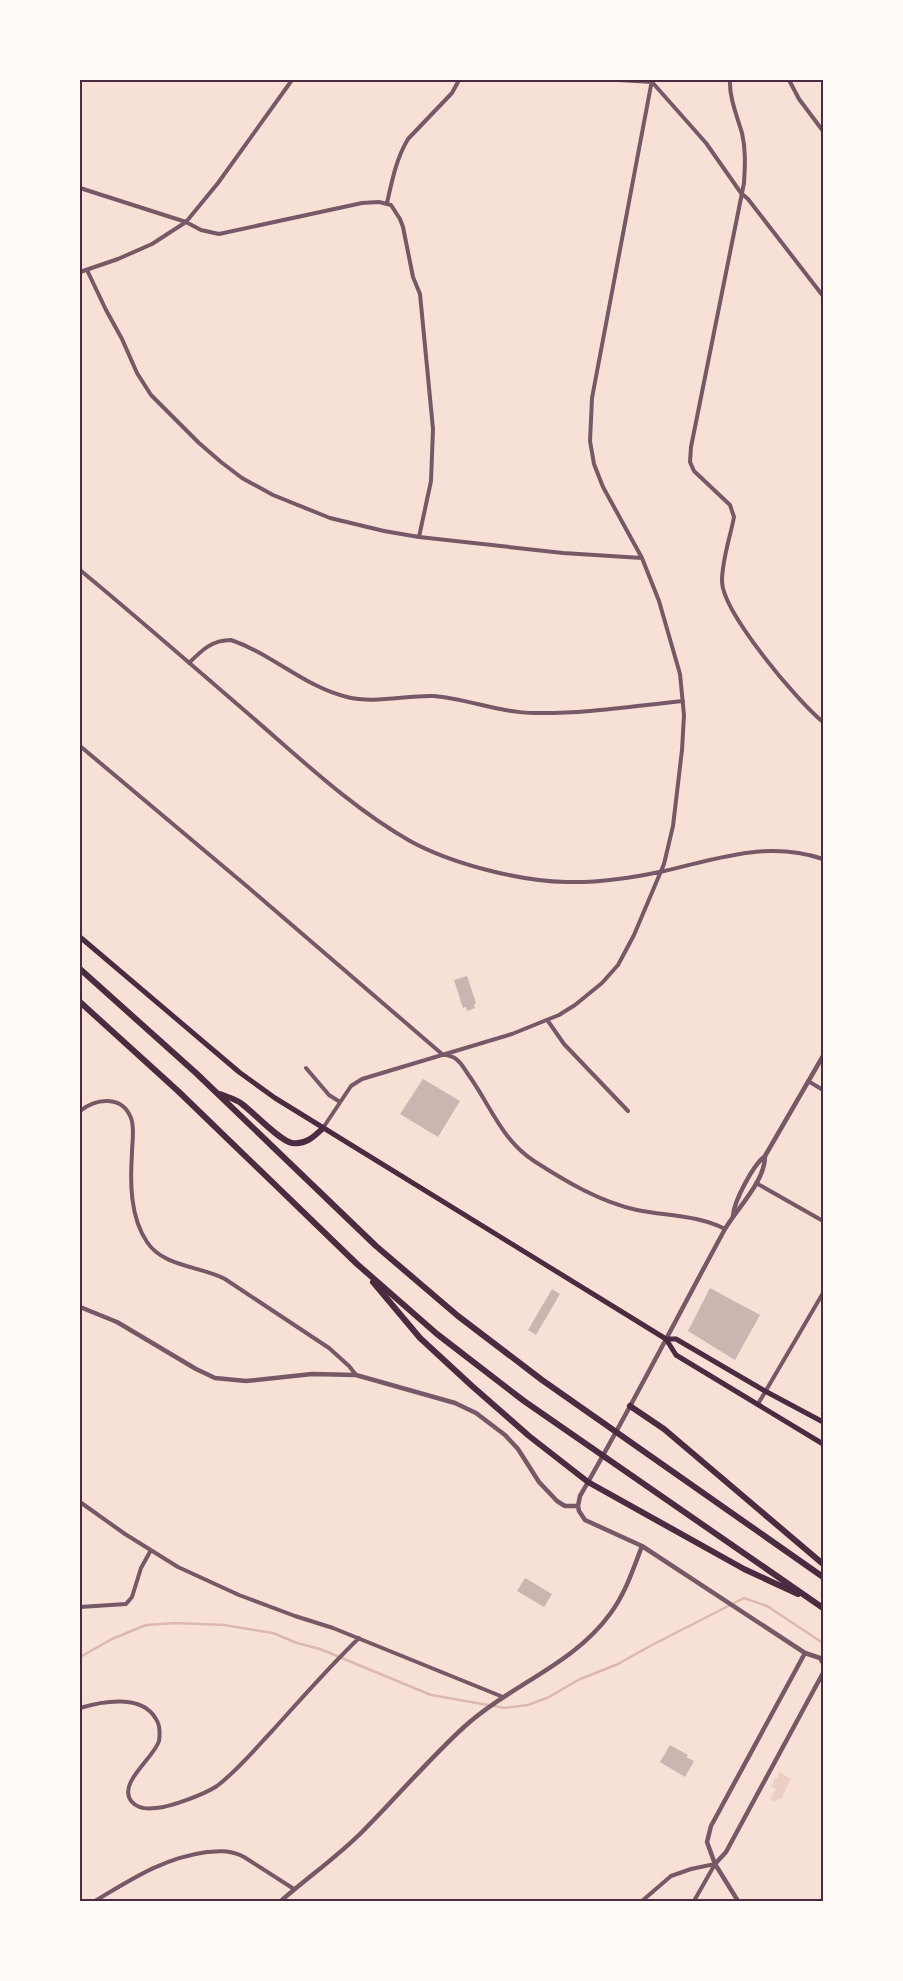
<svg xmlns="http://www.w3.org/2000/svg" width="903" height="1981" font-family="Lato,sans-serif">
	<style>
		.green { fill: #ebcfc5 }
		.lines { fill: none; stroke-linecap: round; stroke-linejoin: round }
		.stream { stroke: #dcb8b0; stroke-width: 2.5 }
		.building { fill: #ccb4b1 }
		.minor { stroke: #755966; stroke-width: 4 }
		.tertiary { stroke: #755966; stroke-width: 4.5 }
		.secondary { stroke: #4a2c40; stroke-width: 5 }
		.motorway { stroke: #4a2c40; stroke-width: 6 }
		.neatline { fill: none; stroke: #4a2c40; stroke-width: 2 }
	</style>
	<rect width="100%" height="100%" fill="#f7e1d7"/>
	<path class="green" d="M779,1772L791,1779L781,1799L779,1798L776,1802L770,1799L776,1789L771,1786L775,1778L778,1779L779,1777L777,1776Z"/>
	<g class="lines">
		<path class="stream" d="M80,1657L112,1639L146,1625L176,1623L224,1625L273,1633L297,1643L320,1649L431,1695L505,1708L528,1705L549,1697L578,1680L618,1664L652,1645L744,1598L767,1606L823,1643"/>
	</g>
	<path class="building" d="M467,976L476,1003L474,1004L475,1008L467,1011L466,1007L463,1008L454,980Z
		M423,1079L460,1101L438,1137L400,1114Z
		M710,1288L760,1315L735,1360L688,1331Z
		M552,1289L560,1294L536,1335L528,1330Z
		M525,1578L552,1594L544,1607L517,1591Z
		M670,1745L688,1755L686,1757L694,1761L685,1777L660,1762Z"/>
	<g class="lines">
		<path class="minor" d="M618,80L652,82L706,143L741,193L748,199L823,296
			M730,80C729,97 737,116 742,133C746,150 745,166 744,183L691,447L690,462L694,471L730,505L734,517C730,538 722,560 722,581C722,612 798,702 823,722
			M789,80L799,99L823,131
			M80,188L186,222L201,230L219,234L362,203L379,202L391,205L400,219L403,227L413,277L420,294L433,429L431,481L419,537
			M387,203C392,181 396,159 408,139L452,93L459,80
			M87,270L106,310L122,339L137,373L151,395L199,443L221,462L242,478L273,495L330,518L384,531L419,537L563,553L642,558
			M80,272L118,259L152,244L186,222L218,183L292,80
			M80,570C138,618 195,668 252,717C303,761 352,808 410,841C452,864 519,881 566,882C599,883 632,878 664,871C718,859 767,840 823,859
			M189,663C202,650 212,640 231,640C272,654 305,687 347,697C375,704 406,695 434,696C468,699 501,713 535,713C585,714 633,706 683,701
			M80,746L249,888L442,1054C447,1055 453,1056 456,1059C462,1063 466,1072 470,1077C491,1107 502,1140 534,1161C565,1181 600,1202 637,1210C666,1216 698,1215 725,1229
			M548,1021L564,1044L628,1111
			M306,1068L329,1095L340,1102
			M808,1081L823,1090
			M80,1111C96,1098 122,1095 131,1118C135,1128 132,1142 132,1153C130,1182 130,1217 147,1242C163,1267 201,1266 225,1279L329,1348L349,1366L356,1375
			M323,1128L351,1086L362,1079L512,1034L559,1015L575,1005L602,983L618,965L634,935L664,864L673,826L682,750L684,715L680,674L659,601L642,558L603,487L594,464L590,441L592,398L652,80
			M756,1183L823,1221
			M758,1404L823,1293
			M80,1502L125,1534L178,1567L239,1595L295,1616L333,1628L503,1697
			M80,1607L126,1604L132,1597L141,1568L151,1550
			M80,1708C103,1701 142,1694 156,1719C160,1725 160,1734 159,1741C154,1758 116,1784 132,1802C138,1809 148,1809 156,1808C171,1807 205,1794 217,1786C238,1770 255,1749 273,1730C301,1699 329,1667 359,1638
			M95,1901C132,1879 163,1858 207,1852C221,1851 231,1850 244,1857L294,1889
			M642,1901L671,1876L691,1869L715,1864
			M694,1901L715,1864"/>
		<path class="tertiary" d="M733,1216C734,1201 753,1165 765,1156L823,1056
			M80,1307L117,1322L196,1369L215,1378L246,1381L312,1374L356,1375L455,1403L476,1413L505,1435L518,1449L539,1482L557,1501L565,1506H578L579,1511L585,1520L642,1546L805,1653L820,1658L823,1663
			M578,1506L580,1496C631,1408 677,1317 725,1229C737,1208 765,1182 765,1156
			M715,1864L726,1852L823,1673
			M281,1901C307,1878 337,1857 362,1832C396,1798 428,1760 464,1727C510,1685 573,1665 610,1614C625,1594 633,1570 642,1546
			M738,1901L715,1864L707,1842L711,1826L805,1653"/>
		<path class="secondary" d="M80,937L239,1072L275,1098L666,1339H676L765,1391L823,1422
			M666,1339L676,1355L823,1444"/>
		<path class="motorway" d="M80,969L196,1073L376,1246L458,1316L542,1380L823,1577
			M80,1002L178,1091L357,1264L437,1334L524,1401L823,1608
			M220,1094C227,1097 236,1099 242,1104C253,1112 280,1141 292,1143C305,1145 314,1137 323,1128
			M373,1282L420,1338L472,1386L529,1436L588,1482L744,1569L798,1594
			M630,1406L664,1429L823,1564"/>
	</g>
	<rect width="903" height="1981" fill="none" stroke="#fffaf5" stroke-width="162"/>
	<rect x="81" y="81" width="741" height="1819" class="neatline"/>
</svg>
